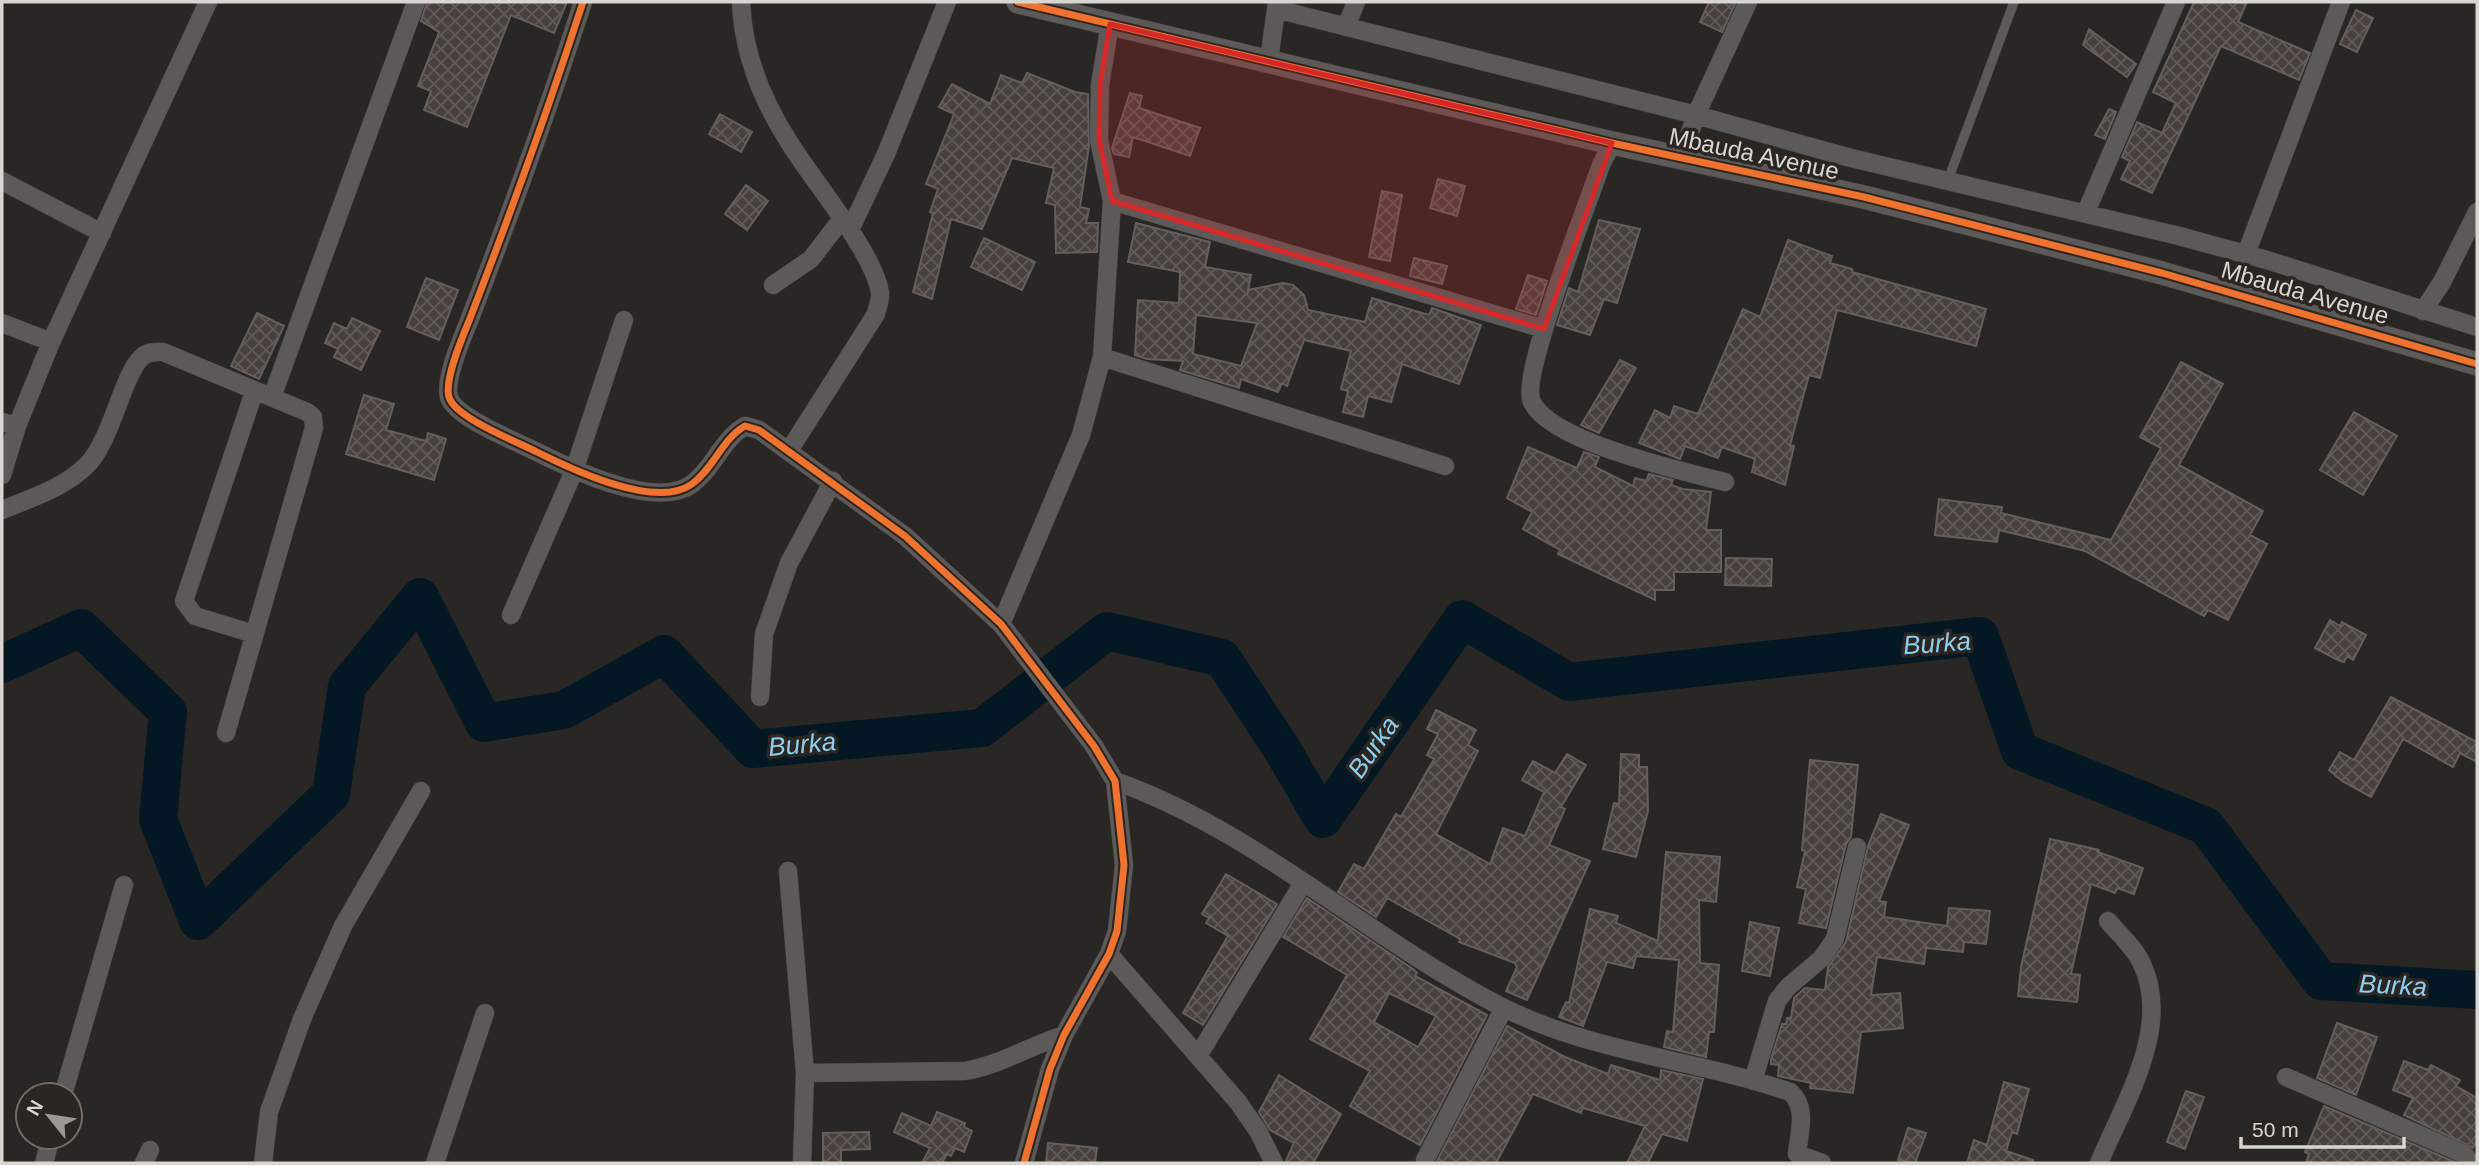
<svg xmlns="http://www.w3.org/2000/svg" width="2479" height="1165" font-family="Helvetica,sans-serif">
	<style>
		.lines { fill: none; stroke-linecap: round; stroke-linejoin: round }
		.river { stroke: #041824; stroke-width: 38 }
		.building { fill: url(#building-cross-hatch); stroke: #625f5d; stroke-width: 2; fill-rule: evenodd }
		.service-casing { stroke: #454340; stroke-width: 10 }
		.minor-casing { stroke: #454340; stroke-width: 19 }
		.tertiary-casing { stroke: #454340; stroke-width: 24 }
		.service { stroke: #5c5958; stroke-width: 9 }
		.minor { stroke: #5c5958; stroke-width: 18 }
		.tertiary { stroke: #5c5958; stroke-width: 23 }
		.cycleway-casing { stroke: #2b2621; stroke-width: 11 }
		.cycleway { stroke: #ef722f; stroke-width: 7 }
		.marked { fill: #d62828; fill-opacity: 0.2; stroke: #d62828; stroke-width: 5; stroke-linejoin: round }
		.labels { text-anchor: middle; stroke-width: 7; stroke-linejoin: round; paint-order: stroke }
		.street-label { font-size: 24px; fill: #d9d6d2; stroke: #2b2621 }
		.water-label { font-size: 26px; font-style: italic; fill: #8bcff1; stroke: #2b2621 }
	</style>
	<defs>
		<pattern id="building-cross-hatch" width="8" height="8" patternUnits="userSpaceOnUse" patternTransform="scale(1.75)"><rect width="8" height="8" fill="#48403c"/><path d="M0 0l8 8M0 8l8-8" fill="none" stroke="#625b57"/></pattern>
	</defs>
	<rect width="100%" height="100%" fill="#292623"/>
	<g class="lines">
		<path class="river" d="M2,664L81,628L168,712L158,819L198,921L331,794L347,686L420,597L484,723L564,710L664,654L753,749L982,728L1107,631L1222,658L1280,746L1323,819L1462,619L1569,682L1980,636L2020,751L2206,826L2321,981L2477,990"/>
	</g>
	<path class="building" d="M427,2H567L554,33L511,15L467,127L424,110L431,91L418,86L439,32L421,21Z
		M1709,2H1736L1722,32L1700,22Z
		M2194,2H2247L2238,22L2310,53L2299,80L2221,46L2152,193L2121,179L2130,161L2122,157L2137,122L2162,133L2176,103L2153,92Z
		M2356,10L2373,18L2357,52L2340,44Z
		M2089,29L2136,64L2127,77L2083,45Z
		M1027,73L1075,92L1088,94L1089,146L1080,207L1089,209L1086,223H1098L1097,252L1056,253L1055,205L1046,203L1054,168L1012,158L982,229L951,219L932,299L913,292L933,213L930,212L938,189L926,184L954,114L939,107L952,84L990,104L1001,75L1022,83Z
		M1130,93L1142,96L1139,108L1200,128L1190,156L1133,137L1129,157L1114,154L1112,148Z
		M2109,109L2116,112L2105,139L2095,135Z
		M720,114L752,132L741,152L709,134Z
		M1438,179L1465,186L1457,216L1430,208Z
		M746,185L768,201L747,230L725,214Z
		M1382,191L1402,195L1390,261L1369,257Z
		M1599,220L1640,229L1617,303L1604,299L1590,335L1557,325L1569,288L1578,292Z
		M1136,223L1210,242L1205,267L1251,275L1248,290L1283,283L1293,285L1304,295L1308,310L1365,322L1372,298L1429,315L1432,308L1481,325L1459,384L1402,364L1391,402L1368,396L1363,417L1343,412L1348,391L1341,389L1351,351L1304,340L1287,386L1282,383L1278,392L1241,379L1239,388L1180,370L1183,361L1147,359L1135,355L1138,300L1179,303L1180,272L1128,262ZM1196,315L1257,323L1241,366L1193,354Z
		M984,238L1035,262L1022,290L971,267Z
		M1788,240L1832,256L1830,263L1852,269V272L1986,309L1976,346L1837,310L1820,378L1809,375L1790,445L1794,446L1785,485L1752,472L1755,459L1722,447L1718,458L1685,446L1680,459L1639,443L1655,410L1670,418L1674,406L1698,414L1743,309L1760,317Z
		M1414,258L1447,266L1442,284L1410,276Z
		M1528,275L1547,281L1536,315L1516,309Z
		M426,278L458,290L439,340L407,327Z
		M257,313L284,326L259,379L231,366Z
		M352,318L380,331L361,370L334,357L338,349L325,343L334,323L347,329Z
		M1620,360L1636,368L1599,433L1581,425Z
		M2181,362L2223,384L2179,465L2263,511L2250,535L2267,544L2228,620L2208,610L2204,616L2085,551L1999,530L1997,542L1935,535L1939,499L2002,507L2001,513L2111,540L2161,448L2140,437Z
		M364,395L394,404L386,430L426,441L428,433L446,439L434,480L346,454Z
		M2354,412L2397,436L2363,495L2320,470Z
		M1528,447L1577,468L1584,452L1599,457L1595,467L1633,486L1635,478L1646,481L1649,474L1673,480L1671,485L1683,489L1711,492L1706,530H1721V572H1674V590H1655V600L1558,554L1560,550L1523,529L1532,512L1507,498Z
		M1726,558L1772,559L1771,586L1725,585Z
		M2330,620L2340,626L2342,622L2366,635L2353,660L2347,656L2344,662L2340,661L2315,648Z
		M2391,697L2477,742V762L2460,753L2453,767L2403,739L2371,797L2342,781L2329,770L2340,752L2354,760Z
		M1436,710L1476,730L1468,745L1478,751L1436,834L1490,864L1503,828L1525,836L1544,792L1522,780L1533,761L1555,773L1567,754L1586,765L1561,807L1565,809L1549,845L1590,861L1527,1000L1506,991L1517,967L1515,963L1459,942L1460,939L1387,898L1376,917L1338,892L1354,864L1364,869L1396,814L1401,817L1434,759L1427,755L1438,734L1427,729Z
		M1621,754L1639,755V767H1647L1648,811L1636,857L1603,849L1614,803L1619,804Z
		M1810,760L1858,765L1851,837L1846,844L1826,928L1799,923L1806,889L1797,887L1805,851L1802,850Z
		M1881,814L1909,825L1879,901L1886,902L1884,917L1947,926L1949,908L1990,911L1986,944L1964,942L1963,952L1926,948L1924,964L1877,957L1871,995L1900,993L1903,1028L1861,1032L1853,1093L1810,1088L1811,1083L1778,1076L1779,1065L1771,1064V1059L1782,1024H1786L1787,1018H1791L1794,998L1805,988L1825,990L1828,967L1846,942L1868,846Z
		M2050,839L2099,850L2098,852L2143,868L2134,894L2117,888L2115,893L2091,884L2071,974L2080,975L2077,1002L2018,996L2021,967Z
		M1666,852L1720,857L1716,902L1699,900L1700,963L1719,965L1714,1032H1709L1706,1057L1664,1047L1667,1031L1673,1032L1679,960L1636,956L1633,968L1607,962L1583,1026L1559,1017L1566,1002L1569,1003L1590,909L1618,916L1616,923L1658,941Z
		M1226,874L1277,904L1203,1025L1183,1013L1228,936L1206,923L1209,918L1202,914Z
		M1307,898L1413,969L1417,973L1415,976L1487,1015L1420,1145L1350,1106L1370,1071L1310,1039L1347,975L1283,937ZM1389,993L1436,1016L1418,1047L1374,1022Z
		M1750,922L1779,928L1770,976L1742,971Z
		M2337,1023L2377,1037L2356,1095L2317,1078Z
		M1507,1026L1565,1057L1608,1074L1611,1065L1660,1080L1661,1070L1703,1079L1687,1141L1662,1134L1648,1163H1627L1645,1126L1583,1108L1581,1113L1533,1094L1496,1163H1436Z
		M2404,1061L2428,1070L2431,1065L2460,1080L2456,1086L2477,1098V1140L2473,1148L2404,1115L2413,1098L2393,1090Z
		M1279,1075L1341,1114L1313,1163H1285L1294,1143L1270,1130L1259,1112Z
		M2004,1082L2029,1089L2017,1134L2012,1132L2006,1151L2033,1160V1163H1967L1974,1140L1987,1145Z
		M2186,1091L2204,1097L2185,1149L2167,1142Z
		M2324,1106L2457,1163H2306L2309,1154L2305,1152Z
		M937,1112L965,1123L964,1127L972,1131L964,1152L955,1148L951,1156L947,1154L942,1163H922L930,1148L894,1132L902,1113L931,1126Z
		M1908,1128L1926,1133L1915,1163L1898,1160Z
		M869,1132L870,1149L841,1150V1163H823V1133Z
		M1048,1143L1097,1148L1095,1163H1046Z"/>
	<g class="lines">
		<defs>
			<path id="service" d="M1948,180L2014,2"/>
			<path id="minor" d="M583,2C548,110 510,215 469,321C462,338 444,380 449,397C455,418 518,442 537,452C573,470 656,510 692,484C714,468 722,439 745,426L759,430L905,536L1001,624L1094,746L1115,781L1124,865L1117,931L1109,954L1064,1035L1050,1069L1024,1163
				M741,2C743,52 762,100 789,142C812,180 874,252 880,293C881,300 877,307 876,314L790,449
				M1276,9L1696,115L1847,157L2179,236L2267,260L2477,327
				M1346,27L1356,2
				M1269,60L1277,2
				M1612,143L1601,165C1589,201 1519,377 1532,402C1551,442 1682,471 1725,482
				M1681,158L1696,115L1748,2
				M2,181L102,233
				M1112,201L1544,329
				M2086,212L2176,2
				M850,230L886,154L947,2
				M2246,254L2341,2
				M773,285L811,259L841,220
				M2423,311L2442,282L2477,212
				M2,323L51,342
				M1102,357L1445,466
				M254,392L184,601L195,616L254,634
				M272,397L416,2
				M2,422L17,426L2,475
				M17,426L51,342L208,2
				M2,510C31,498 64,488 87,465C112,440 123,372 143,356C149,351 156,352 163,352L307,412L313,417L314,428L226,733
				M511,615L574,471L624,320
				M1001,624L1081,435L1102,357L1112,201L1099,140L1100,84L1110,24
				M760,697L764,634L789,563L833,481
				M1115,781C1256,831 1369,939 1502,1007C1594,1053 1694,1059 1790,1092C1808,1107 1799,1133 1797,1154L1822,1163
				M788,871L805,1073L802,1163
				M1109,954L1238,1102L1258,1131L1274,1163
				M1198,1056L1303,883
				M805,1073L965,1071C1000,1065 1030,1046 1064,1035
				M2286,1077L2464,1154L2471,1163
				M1753,1081L1777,1001L1788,987L1822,958L1835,939L1857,847
				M63,1095L124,885
				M1425,1160L1504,1008
				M44,1163L51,1137
				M144,1163L150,1150
				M263,1163L269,1112L302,1019L343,926L421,791
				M435,1163L485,1013
				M2099,1163C2124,1103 2172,1028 2142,964C2135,948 2119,934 2108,921"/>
			<path id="tertiary" d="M1018,2L1612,143L1864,197L2162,273L2477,364"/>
		</defs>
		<use href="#service" class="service-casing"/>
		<use href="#minor" class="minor-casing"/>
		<use href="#tertiary" class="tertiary-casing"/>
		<use href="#service" class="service"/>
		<use href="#minor" class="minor"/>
		<use href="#tertiary" class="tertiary"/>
		<defs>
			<path id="cycleway" d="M583,2C548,110 510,215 469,321C462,338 444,380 449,397C455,418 518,442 537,452C573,470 656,510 692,484C714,468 722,439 745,426L759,430L905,536L1001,624L1094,746L1115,781L1124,865L1117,931L1109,954L1064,1035L1050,1069L1024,1163
				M1018,2L1612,143L1864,197L2162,273L2477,364"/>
		</defs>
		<use href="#cycleway" class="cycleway-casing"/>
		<use href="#cycleway" class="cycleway"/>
	</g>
	<path class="marked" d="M1110,24L1612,143L1544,329L1112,201L1099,140L1100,84Z"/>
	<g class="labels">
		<g class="street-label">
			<text transform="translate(1754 154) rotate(12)" y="8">Mbauda Avenue</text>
			<text transform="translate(2305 293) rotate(16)" y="8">Mbauda Avenue</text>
		</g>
		<g class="water-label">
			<text transform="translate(1937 643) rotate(-4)" y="9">Burka</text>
			<text transform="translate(802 744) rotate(-5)" y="9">Burka</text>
			<text transform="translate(1373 747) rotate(-55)" y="9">Burka</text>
			<text transform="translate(2393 985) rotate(3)" y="9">Burka</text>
		</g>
	</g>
	<rect width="2479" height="1165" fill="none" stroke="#d9d6d2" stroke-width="7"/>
	<g transform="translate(49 1116) rotate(300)"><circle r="33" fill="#2b2621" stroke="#716c68" stroke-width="2"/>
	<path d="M0-5L12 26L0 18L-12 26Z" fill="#9b9895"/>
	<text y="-10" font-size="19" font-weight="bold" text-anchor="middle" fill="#d9d6d2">N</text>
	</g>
	<path d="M2241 1137v10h163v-10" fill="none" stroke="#d9d6d2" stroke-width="3.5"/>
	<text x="2252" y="1137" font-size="21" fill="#d9d6d2" stroke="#2b2621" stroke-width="5" paint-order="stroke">50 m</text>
</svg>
